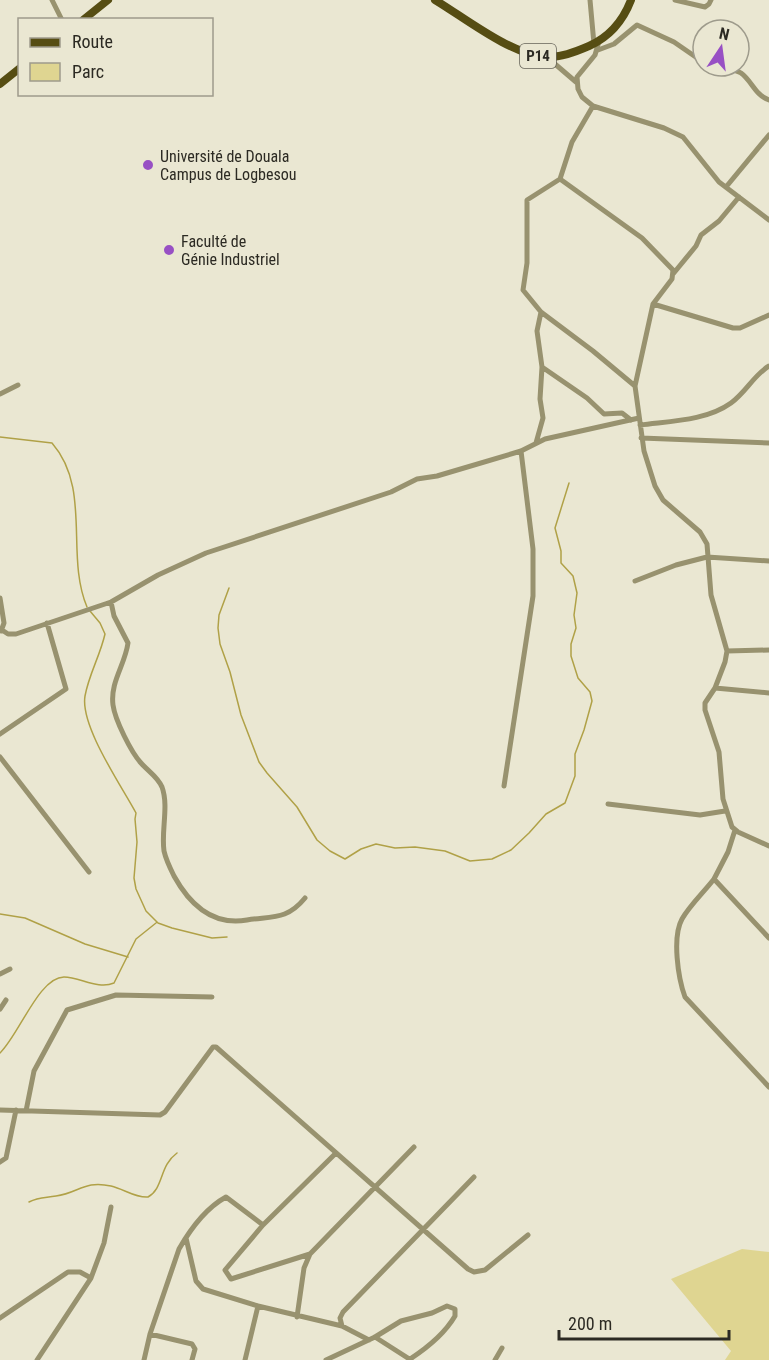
<svg xmlns="http://www.w3.org/2000/svg" width="769" height="1360" font-family="'Roboto Condensed',sans-serif">
	<style>
		.green { fill: #dfd591 }
		.lines { fill: none; stroke-linecap: round; stroke-linejoin: round }
		.stream { stroke: #b0a147; stroke-width: 1.5 }
		.street { stroke: #98926f; stroke-width: 5 }
		.primary { stroke: #564d13; stroke-width: 8 }
		.poi-dot { fill: #9850c4; stroke: #eae7d2; stroke-width: 2 }
		.labels { text-anchor: middle; stroke-width: 6; stroke-linejoin: round; paint-order: stroke }
		.shield { fill: #eae7d2; stroke: #656358; stroke-width: 1.5 }
		.shield-label { font-size: 15px; font-weight: bold; fill: #2c2a23 }
		.poi-label { font-size: 16px; fill: #2c2a23; stroke: #eae7d2; text-anchor: start }
	</style>
	<rect width="100%" height="100%" fill="#eae7d2"/>
	<path class="green" d="M742,1249L769,1252V1360H725L731,1351L671,1279Z"/>
	<g class="lines">
		<path class="stream" d="M0,437L52,443C92,489 65,555 87,607
			M229,588L219,615L218,628L220,644L230,672L241,715L259,762L267,773L297,807L317,840L330,851L345,859L361,849L376,844L395,848L415,847L445,851L470,861L492,859L511,850L529,833L546,814L565,803L575,776V754L584,730L592,701L590,692L578,678L571,656V644L576,628L574,615L577,593L573,576L561,563V551L555,528L569,483
			M90,611L100,623L105,634C100,656 89,674 85,696C80,726 121,785 136,813L135,819L137,842L134,878L136,889L146,911L158,923L172,928L212,938L227,937
			M0,914L25,918L85,944L128,957
			M0,1053C19,1035 39,977 64,977C80,977 98,990 114,983L136,939L156,923
			M29,1202C39,1197 45,1198 56,1196C79,1193 84,1180 111,1186C124,1189 135,1198 148,1197C164,1188 159,1166 177,1153"/>
		<path class="street" d="M52,0L62,20
			M590,0L594,44
			M675,0L705,7L709,4L711,0
			M599,41L595,55L577,77L578,89L582,97L593,106L664,128L683,137L719,182L769,220
			M598,50L614,44L637,25L674,42L703,62
			M548,58L576,82
			M712,66C721,68 733,68 741,73C752,81 755,95 769,100
			M593,106L572,142L560,179L642,238L673,270L672,279L653,304L635,386L644,451L655,486L663,500L700,532L707,544L711,595L727,651L725,662L715,688L705,703V710L719,752L723,799L732,827L738,832L769,846
			M560,179L527,200V263L523,290L541,312L593,351L635,386
			M726,187L769,135
			M673,274L696,246L701,235L719,221L739,197
			M653,304L733,328H740L769,315
			M542,367L587,398L604,414L622,413L631,420
			M0,394L18,385
			M640,425C670,421 706,421 731,403C746,392 754,375 769,366
			M641,438L769,443
			M536,443L543,418L540,399L542,367L537,331L541,312
			M635,581L676,565L707,557L769,561
			M0,598L4,623L1,631
			M111,602L114,616L128,643C125,665 110,682 113,705C115,720 131,752 141,763C148,771 158,777 162,787C169,806 161,831 164,851C166,860 170,868 174,876C190,905 213,926 247,920C273,916 287,920 305,898
			M2,630L8,634H16L111,602L158,575L206,553L391,492L417,479L437,476L521,451L545,439L639,418
			M727,651L769,650
			M715,688L769,693
			M0,734L66,689L47,623
			M0,757L89,872
			M504,786L533,596V549L521,451
			M608,804L700,815L725,811
			M735,830L728,852L714,879L769,938
			M714,879C704,892 690,905 682,919C672,937 678,978 685,997L769,1087
			M0,974L10,969
			M0,1009L6,1000
			M0,1110L160,1115L165,1112L213,1047H216L468,1269L474,1272L485,1270L528,1235
			M26,1111L34,1071L67,1010L116,995L212,997
			M0,1162L6,1158L16,1110
			M186,1238L196,1281L203,1289L258,1306L342,1326L369,1340
			M310,1254L231,1279L225,1270L263,1225L336,1153
			M297,1317L304,1268L310,1254L414,1147
			M0,1318L68,1272H80L91,1278
			M342,1326L340,1318L343,1312L474,1177
			M150,1334L192,1344L195,1349L192,1360
			M375,1337L411,1360
			M37,1360L91,1278L104,1243L111,1207
			M144,1360L150,1334L179,1249C191,1228 206,1208 226,1197L263,1225
			M245,1360L258,1306
			M326,1360L375,1337L401,1321L432,1313L447,1306L455,1309V1316C445,1333 427,1348 410,1359
			M495,1360L502,1348"/>
		<path class="primary" d="M435,0C465,18 510,54 545,57C560,58 575,52 589,46C609,37 623,21 631,0
			M83,20L108,0
			M0,84L20,68"/>
	</g>
	<g class="poi-dot">
		<circle cx="148" cy="165" r="6"/>
		<circle cx="169" cy="250" r="6"/>
	</g>
	<g class="labels">
		<rect class="shield" x="520" y="44" width="36" height="24" rx="4.5"/>
		<g class="shield-label">
			<text x="538" y="61">P14</text>
		</g>
		<g class="poi-label">
			<text x="160" y="162">Université de Douala<tspan x="160" dy="18">Campus de Logbesou</tspan></text>
			<text x="181" y="247">Faculté de<tspan x="181" dy="18">Génie Industriel</tspan></text>
		</g>
	</g>
	<rect x="18" y="18" width="195" height="78" fill="#eae7d2" stroke="#9e9b8c" stroke-width="1.5"/>
	<rect x="30" y="38" width="30" height="9" fill="#564d13" stroke="#9e9b8c" stroke-width="1.5"/>
	<text x="72" y="48" font-size="18" fill="#2c2a23">Route</text>
	<rect x="30" y="63" width="30" height="18" fill="#dfd591" stroke="#9e9b8c" stroke-width="1.5"/>
	<text x="72" y="78" font-size="18" fill="#2c2a23">Parc</text>
	<g transform="translate(721 48) rotate(13)"><circle r="28" fill="#eae7d2" stroke="#9e9b8c" stroke-width="1.5"/>
	<path d="M0-4.5L10 22L0 15L-10 22Z" fill="#9850c4"/>
	<text y="-9" font-size="16" font-weight="bold" text-anchor="middle" fill="#2c2a23">N</text>
	</g>
	<path d="M559 1330v9h170v-9" fill="none" stroke="#2c2a23" stroke-width="3"/>
	<text x="568" y="1330" font-size="18" fill="#2c2a23" stroke="#eae7d2" stroke-width="4.5" paint-order="stroke">200 m</text>
</svg>
